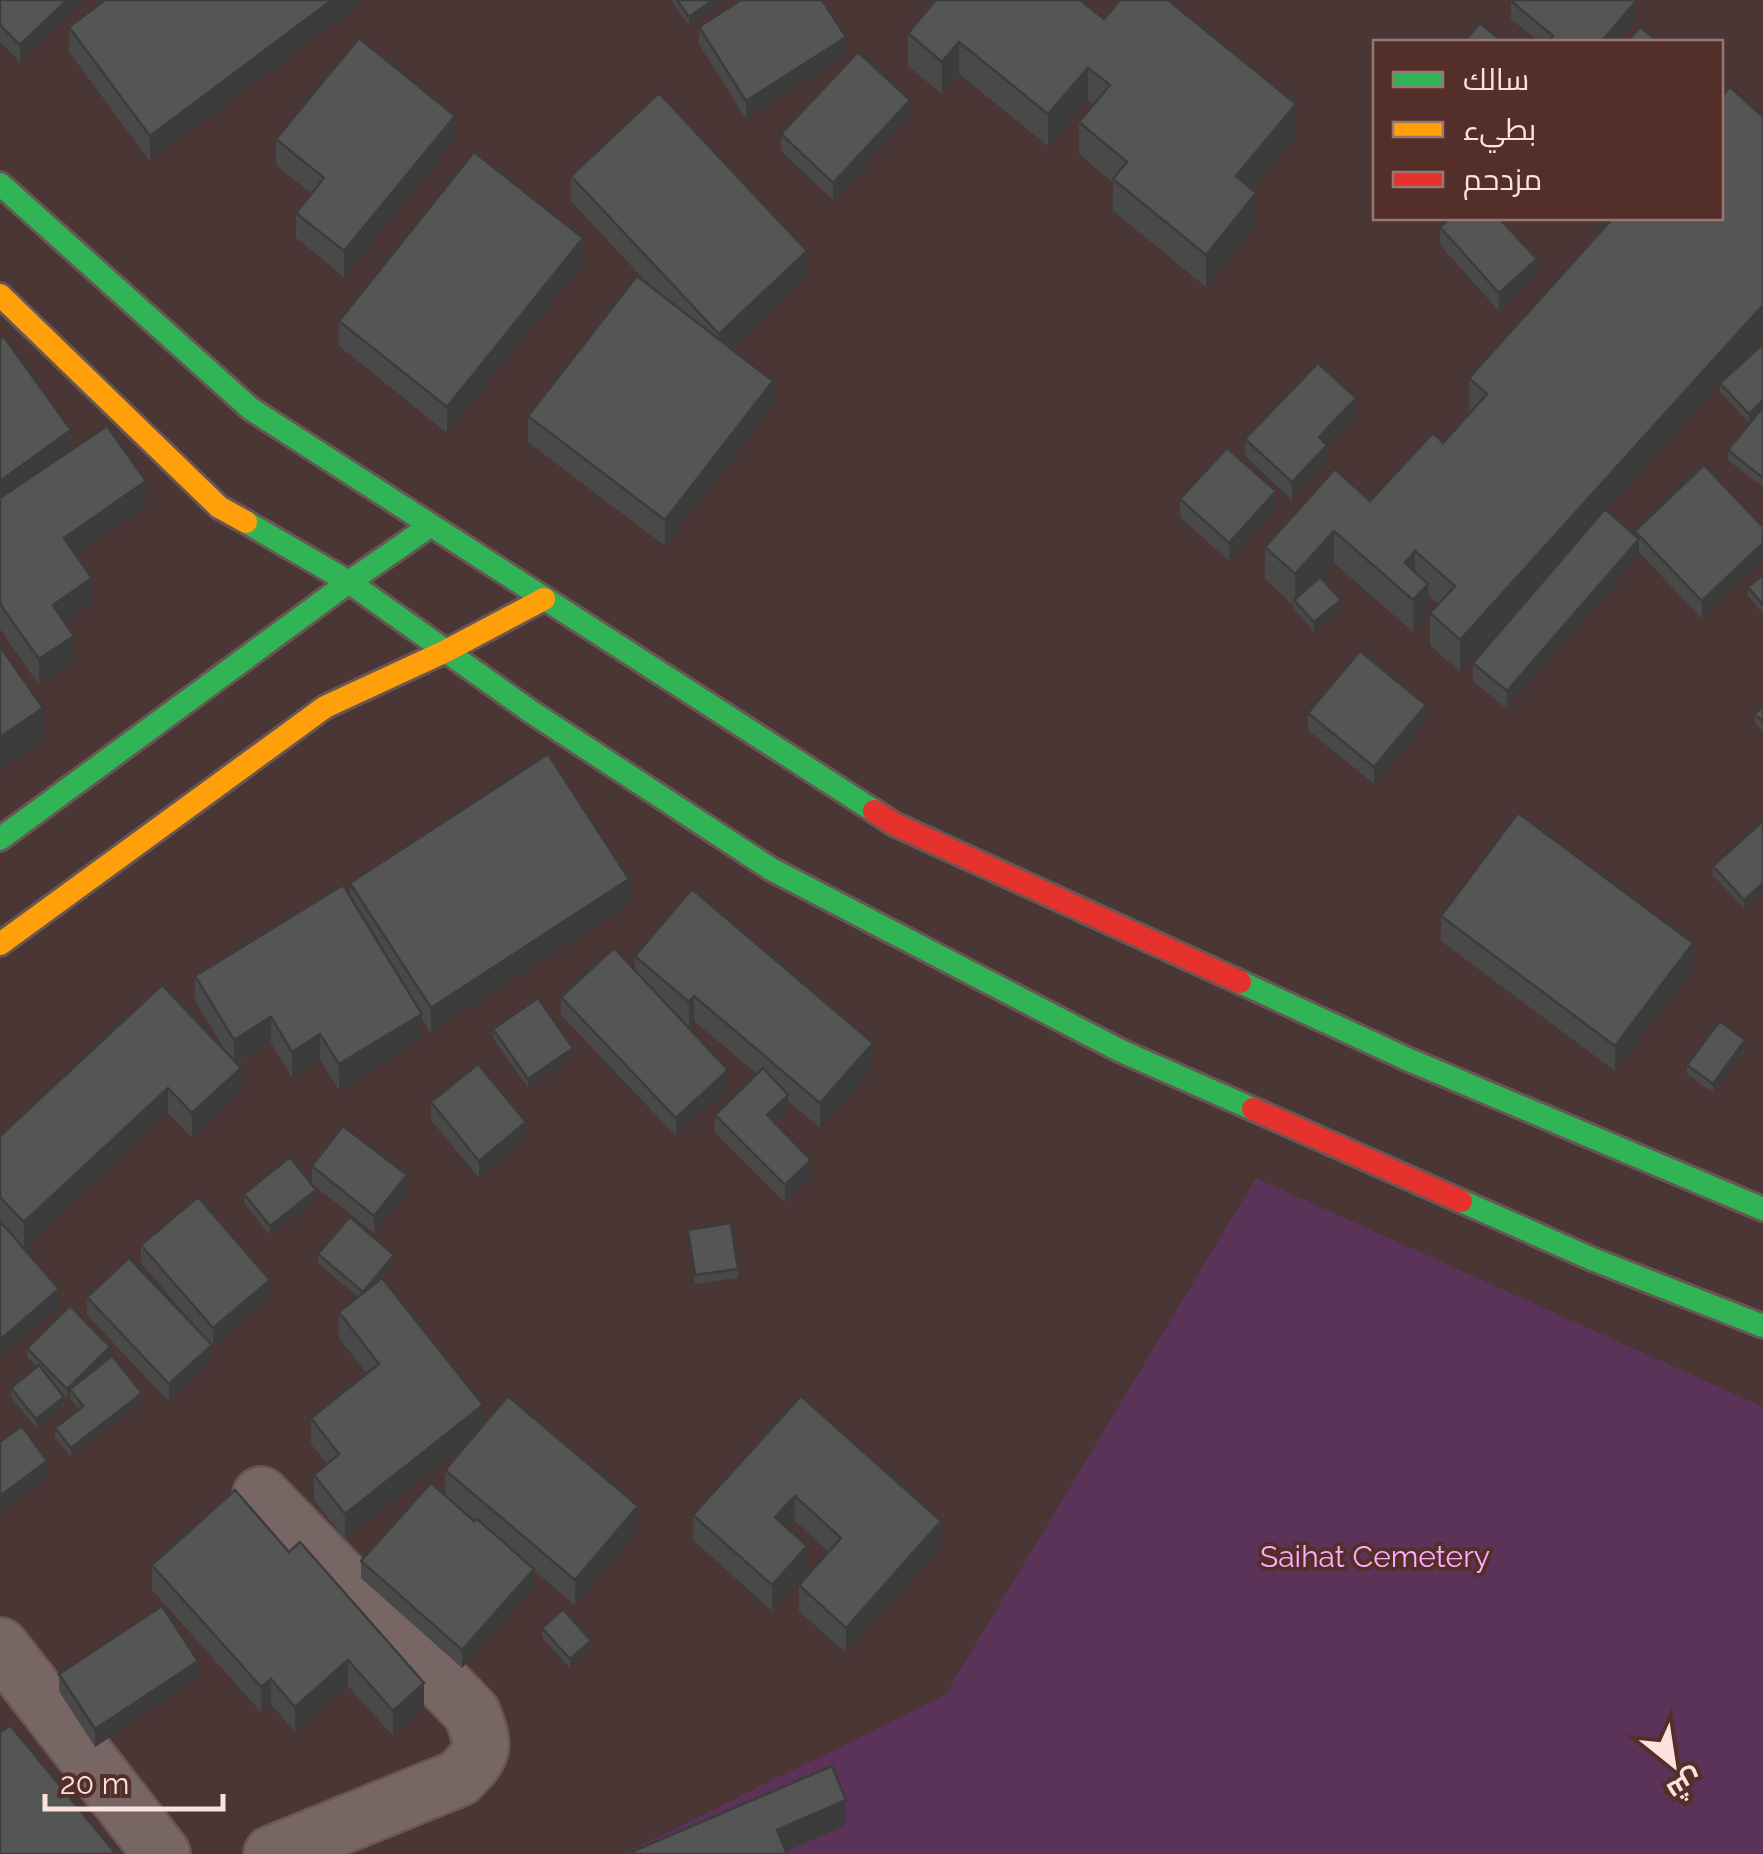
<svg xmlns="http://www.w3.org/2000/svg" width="1763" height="1854" font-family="Raleway,Cairo,sans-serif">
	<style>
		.green { fill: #5c3358 }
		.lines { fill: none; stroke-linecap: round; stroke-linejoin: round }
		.street-casing { stroke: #685654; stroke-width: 60 }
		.fast-casing { stroke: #685654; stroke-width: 28 }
		.slow-casing { stroke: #685654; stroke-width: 28 }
		.jam-casing { stroke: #685654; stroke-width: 28 }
		.street { stroke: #776664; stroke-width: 55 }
		.fast { stroke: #30b455; stroke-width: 22 }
		.slow { stroke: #ff9f0a; stroke-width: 22 }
		.jam { stroke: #e5322d; stroke-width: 22 }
		.wall { fill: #4a4949 }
		.shaded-wall { fill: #3c3c3c }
		.building { fill: #565555; stroke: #3c3c3c; stroke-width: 2.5 }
		.labels { text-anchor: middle; stroke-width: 8; stroke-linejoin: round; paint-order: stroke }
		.park-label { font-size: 30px; fill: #fdaafa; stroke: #542f2a }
	</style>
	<rect width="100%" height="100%" fill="#4a3634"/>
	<path class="green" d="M1256,1178L1763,1407V1854H623L945,1695Z"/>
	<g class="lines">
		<defs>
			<path id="street" d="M261,1495L472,1713C485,1747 485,1752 459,1778L272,1854
				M0,1646L162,1854"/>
			<path id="fast" d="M0,184L251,409L874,811
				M246,522L349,582L530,711L771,869L1121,1051L1253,1109
				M0,839L349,582L430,526
				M1240,982L1407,1059L1763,1209
				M1461,1201L1592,1259L1763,1326"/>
			<path id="slow" d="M0,295L219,507L246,522
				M0,944L325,707L446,651L544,599"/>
			<path id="jam" d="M874,811L894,824L1240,982
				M1253,1109L1461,1201"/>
		</defs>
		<use href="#street" class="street-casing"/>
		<use href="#fast" class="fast-casing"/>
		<use href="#slow" class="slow-casing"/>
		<use href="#jam" class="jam-casing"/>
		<use href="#street" class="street"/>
		<use href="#fast" class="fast"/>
		<use href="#slow" class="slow"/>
		<use href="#jam" class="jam"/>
	</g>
	<path class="wall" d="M0,0H85L20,62L0,42Z
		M361,0V4L150,161L69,52V27Z
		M673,0H726L689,26L673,3Z
		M1511,1L1636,18L1616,42H1540L1511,19Z
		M1104,19L1296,136L1252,189L1256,225L1206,287L1113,211V183L1079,154V122L1094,105L1088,100L1048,146L959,74L942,94L908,66V33Z
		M699,27L846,55L746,119L699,44Z
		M1763,117V337L1724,379L1763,344V487L1728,460V450L1758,414L1749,423L1720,392V384L1606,510L1635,536V531L1704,465L1702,619L1639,552V556L1507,709L1473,681V663L1569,552L1460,672L1430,645V613L1438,604L1428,595V616L1413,632L1334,563L1321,578L1341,609L1314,632L1294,609V606L1265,579V547L1370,501L1443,443L1471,412L1469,410V378Z
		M910,118L833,200L781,151V134Z
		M276,139L455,141L344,277L296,238V213L312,194L276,165Z
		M571,176L807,276L731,348L773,406L665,546L528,442V416L649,285L571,201Z
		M1440,227L1537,277L1499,311L1440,245Z
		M583,264L447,433L339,346V321Z
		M0,340L71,450L146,507L76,555L92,604L65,623L74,661L39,685L0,629Z
		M1356,416L1327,447V463L1292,500L1245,456V439Z
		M1180,499L1276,509L1229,561L1180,517Z
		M1763,575V614L1748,596V587Z
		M1763,707V731L1755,723V714Z
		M1308,713L1426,723L1374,784L1308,730Z
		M1763,821L1744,909L1713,875V866Z
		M350,883L629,904L431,1033L422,1020V1039L339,1090L320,1060L292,1077L271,1043L237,1064L241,1093L192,1138L168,1113L24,1248L59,1307L0,1358V1136L228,1055L195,1001V976L350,897Z
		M1441,916L1693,969L1615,1071L1441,941Z
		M635,956L873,1068L820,1128L788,1101V1112L776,1124L811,1178L785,1203L715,1133V1115L757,1074L694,1021L689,1027L684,1023L728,1088L676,1136L561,1015V997L635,971Z
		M493,1029L573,1057L528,1088L493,1038Z
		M1745,1050L1713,1093L1687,1074V1065Z
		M431,1102L526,1140L479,1178L431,1120Z
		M312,1166L407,1193L374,1233L312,1184Z
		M244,1194L316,1199L270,1235L244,1203Z
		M688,1230L738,1269V1278L695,1284Z
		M141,1245L270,1298L212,1345V1362L169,1402L87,1315V1297L209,1342L141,1263Z
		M318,1254L394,1264L382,1279L483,1426L638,1531L575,1605L534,1570V1587L462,1668L361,1578V1561L475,1521L445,1496V1470L471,1440L345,1539L314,1500V1475L327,1464L311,1444V1418L367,1374L339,1338V1312L358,1297L318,1263Z
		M27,1348L110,1356L101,1365L142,1402L71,1457L55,1437V1428L78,1409L70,1398V1395L67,1398L57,1388L64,1406L36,1428L11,1397V1388L37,1367L27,1357Z
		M801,1396L941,1547L846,1653L799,1611V1585L829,1552L795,1521L788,1529L807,1572L772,1611L693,1540V1515Z
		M235,1490L424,1708L393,1736L348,1686L295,1732L271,1704L261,1712L152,1590V1565Z
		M542,1628L591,1650L570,1668L542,1637Z
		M59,1674L198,1679L95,1747L59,1691Z"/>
	<path class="shaded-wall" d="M67,0H85L20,62V45Z
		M332,0H361V4L150,161V136Z
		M713,0H726L689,26V17Z
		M1636,1V18L1616,42H1601Z
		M846,37V55L746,119V101Z
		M959,42V74L942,94V62Z
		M1088,68V100L1048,146V114Z
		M910,100V118L833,200V183Z
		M1296,104V136L1236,208V176Z
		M455,116V141L344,277V251Z
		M1256,193V225L1206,287V255Z
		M583,238V264L447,433V407Z
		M807,251V276L719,359V334Z
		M1537,259V277L1499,311V293Z
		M1763,305V337L1460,672V640Z
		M773,381V406L665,546V520Z
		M1356,398V416L1327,447V463L1292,500V482L1319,437Z
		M1763,400V409L1749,423V414Z
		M71,430V456L0,507V481Z
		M146,481V507L64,563V538Z
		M1276,491V509L1229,561V543Z
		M1334,531V563L1298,603L1295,600V574Z
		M1639,539V556L1507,709V691Z
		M1763,543V560L1702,619V601Z
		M1415,551V583L1405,563Z
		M92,578V604L53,631V605Z
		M1428,584V616L1413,632V600Z
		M1341,600V609L1314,632V622Z
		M74,636V661L39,685V659Z
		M1426,705V723L1374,784V767Z
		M43,708V740L0,770V737Z
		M629,879V904L431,1033V1008Z
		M1763,883V892L1744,909V900Z
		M1693,943V969L1615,1071V1046Z
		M694,996V1021L689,1027V1002Z
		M422,1014V1039L339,1090V1064Z
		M271,1017V1043L234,1065V1040Z
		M320,1034V1060L292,1077V1052Z
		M1745,1040V1050L1713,1093V1084Z
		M873,1043V1068L820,1128V1103Z
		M573,1048V1057L528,1088V1079Z
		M241,1068V1093L192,1138V1113Z
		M728,1070V1088L676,1136V1118Z
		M168,1088V1113L24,1248V1222Z
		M788,1095V1112L767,1133V1115Z
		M526,1122V1140L479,1178V1161Z
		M811,1160V1178L785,1203V1185Z
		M407,1175V1193L374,1233V1216Z
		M316,1190V1199L270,1235V1226Z
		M394,1255V1264L363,1301V1292Z
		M270,1280V1298L213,1346V1328Z
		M59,1289V1307L0,1358V1340Z
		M212,1345V1362L169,1402V1384Z
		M110,1347V1356L73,1393L70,1389V1395L67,1398V1389Z
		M142,1393V1402L71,1457V1448Z
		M64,1397V1406L36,1428V1419Z
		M483,1405V1431L345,1539V1514Z
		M47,1461V1479L0,1514V1496Z
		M795,1496V1521L775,1543V1517Z
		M638,1506V1531L575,1605V1580Z
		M941,1521V1547L846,1653V1628Z
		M807,1546V1572L772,1611V1585Z
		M534,1569V1587L462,1668V1650Z
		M591,1641V1650L570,1668V1659Z
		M348,1660V1686L295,1732V1707Z
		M198,1661V1679L95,1747V1729Z
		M271,1679V1704L261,1712V1687Z
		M424,1683V1708L393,1736V1711Z
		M846,1800V1825L780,1854L777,1830Z"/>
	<path class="building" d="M0,0H67L20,45L0,25Z
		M105,0H332L150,136L69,27Z
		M677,0H713L689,17Z
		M741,0H822L846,37L746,101L699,27Z
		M936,0H1080L1104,19L1120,0H1168L1296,104L1236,176L1256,193L1206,255L1113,179L1127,162L1079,122L1110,85L1088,68L1048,114L959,42L942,62L908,33Z
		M1512,0H1635L1636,1L1601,42H1548L1553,36L1511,1Z
		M1480,23L1503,42H1464Z
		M1640,27L1659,42H1627Z
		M359,38L455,116L344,251L296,213L324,178L276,139Z
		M858,52L910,100L833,183L781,134Z
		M1730,87L1763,117V305L1460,640L1430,613L1455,586L1415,551L1405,563L1428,584L1413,600L1334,531L1295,574L1265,547L1335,469L1370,501L1433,433L1443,443L1487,394L1469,378L1613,218H1720V98Z
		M659,93L807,251L719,334L571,176Z
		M474,152L583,238L447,407L339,321Z
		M1451,218H1499L1537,259L1499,293L1440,227Z
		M637,276L773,381L665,520L528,416Z
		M4,337L71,430L0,481V340Z
		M1763,344V400L1749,414L1720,383Z
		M1318,363L1356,398L1319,437L1327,445L1292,482L1245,439Z
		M1763,407V478L1728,450Z
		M107,426L146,481L64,538L92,578L53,605L74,636L39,659L0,604V498Z
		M1227,448L1276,491L1229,543L1180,499Z
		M1704,465L1763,527V543L1702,601L1635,531Z
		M1605,509L1639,539L1507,691L1473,663Z
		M1763,575V605L1748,587Z
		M1320,577L1341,600L1314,622L1294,600Z
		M0,646L43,708L0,737Z
		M1360,651L1426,705L1374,767L1308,713Z
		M1763,707V722L1755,714Z
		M548,754L629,879L431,1008L350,883Z
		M1518,813L1693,943L1615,1046L1441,916Z
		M1763,821V883L1744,900L1713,866Z
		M343,885L422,1014L339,1064L320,1034L292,1052L271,1017L234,1040L195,976Z
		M692,889L873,1043L820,1103L694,996L689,1002L635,956Z
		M614,948L728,1070L676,1118L561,997Z
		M162,985L241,1068L192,1113L168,1088L24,1222L0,1197V1136Z
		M538,998L573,1048L528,1079L493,1029Z
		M1720,1021L1745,1040L1713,1084L1687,1065Z
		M478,1064L526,1122L479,1161L431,1102Z
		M763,1068L788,1095L767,1115L811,1160L785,1185L715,1115Z
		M343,1126L407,1175L374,1216L312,1166Z
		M290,1157L316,1190L270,1226L244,1194Z
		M198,1197L270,1280L213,1328L141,1245Z
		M350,1217L394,1255L363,1292L318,1254Z
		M0,1221L59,1289L0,1340Z
		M731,1223L738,1269L695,1275L688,1230Z
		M129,1258L212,1345L169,1384L87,1297Z
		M382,1278L483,1405L345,1514L314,1475L339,1454L311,1418L379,1364L339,1312Z
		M70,1306L110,1347L67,1389L27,1348Z
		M112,1356L142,1393L71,1448L55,1428L83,1406L70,1389Z
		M39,1365L64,1397L36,1419L11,1388Z
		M508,1396L638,1506L575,1580L445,1470Z
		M801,1396L941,1521L846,1628L799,1585L841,1538L795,1496L775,1517L807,1546L772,1585L693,1515Z
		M22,1426L47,1461L0,1496V1442Z
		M431,1483L474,1521L477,1519L534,1569L462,1650L361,1561Z
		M235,1490L289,1552L300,1542L424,1683L393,1711L348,1660L295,1707L271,1679L261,1687L152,1565Z
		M162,1606L198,1661L95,1729L59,1674Z
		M563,1609L591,1641L570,1659L542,1628Z
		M10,1725L116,1854H0V1733Z
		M832,1766L846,1800L777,1830L787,1854H627Z"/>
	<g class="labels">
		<g class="park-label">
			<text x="1375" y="1567">Saihat Cemetery</text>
		</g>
	</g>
	<rect x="1373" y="40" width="350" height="180" fill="#542f2a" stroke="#977772" stroke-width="2.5"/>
	<rect x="1393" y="72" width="50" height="15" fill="#30b455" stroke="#977772" stroke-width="2.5"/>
	<text x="1463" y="90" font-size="30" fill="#fbe2de">سالك</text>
	<rect x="1393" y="122" width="50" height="15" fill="#ff9f0a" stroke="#977772" stroke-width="2.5"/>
	<text x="1463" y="140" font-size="30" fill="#fbe2de">بطيء</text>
	<rect x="1393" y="172" width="50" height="15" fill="#e5322d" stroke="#977772" stroke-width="2.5"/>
	<text x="1463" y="190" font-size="30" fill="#fbe2de">مزدحم</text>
	<g transform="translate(1673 1764) rotate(150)" stroke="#542f2a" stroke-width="8" paint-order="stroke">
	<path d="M0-8L18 38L0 25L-18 38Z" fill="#fbe2de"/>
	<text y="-15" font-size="28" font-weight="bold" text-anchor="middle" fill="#fbe2de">ش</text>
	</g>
	<path d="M45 1794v15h178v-15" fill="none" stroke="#fbe2de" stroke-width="5"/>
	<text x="60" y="1794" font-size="30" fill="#fbe2de" stroke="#542f2a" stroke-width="8" paint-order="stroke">20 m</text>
</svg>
